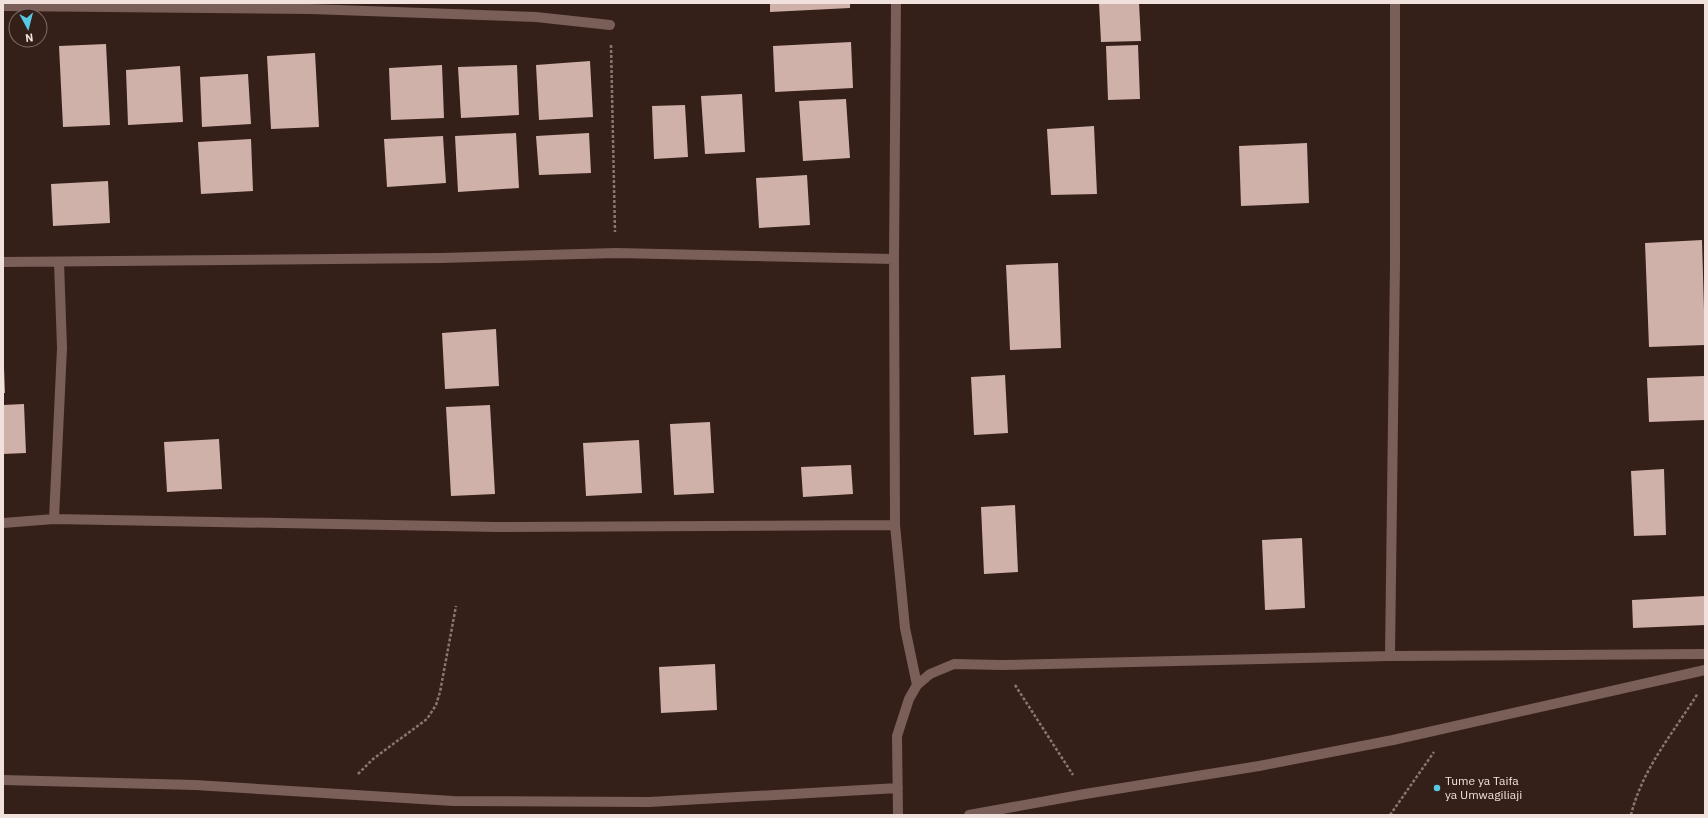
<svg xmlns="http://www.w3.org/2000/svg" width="1708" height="818" font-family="'IBM Plex Sans',sans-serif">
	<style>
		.building { fill: #cfb1a9 }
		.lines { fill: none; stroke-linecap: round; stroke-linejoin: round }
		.path { stroke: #897671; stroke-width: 2.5; stroke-dasharray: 3 2; stroke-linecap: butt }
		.minor { stroke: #7a5e58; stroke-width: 10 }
		.poi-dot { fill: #57c9e2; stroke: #351f19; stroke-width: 1.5 }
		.labels { text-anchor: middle; stroke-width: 4; stroke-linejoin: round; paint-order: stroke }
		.poi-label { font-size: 12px; fill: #f1e1dd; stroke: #351f19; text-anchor: start }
	</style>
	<rect width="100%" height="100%" fill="#351f19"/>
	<path class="building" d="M770,3H850V8L770,12Z
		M1099,3H1139L1141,41L1101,42Z
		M851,42L853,88L775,92L773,46Z
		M106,44L110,125L63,127L59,46Z
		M1138,45L1140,99L1108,100L1106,46Z
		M315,53L319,127L271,129L267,56Z
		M590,61L593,117L539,120L536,65Z
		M442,65L444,118L391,120L389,68Z
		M517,65L519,115L461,118L458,67Z
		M180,66L183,122L128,125L126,70Z
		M248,74L251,124L202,127L200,77Z
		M742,94L745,152L705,154L701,96Z
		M846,99L850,158L803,161L799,101Z
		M685,105L688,157L654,159L652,106Z
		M1094,126L1097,194L1051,195L1047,129Z
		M516,133L519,188L458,192L455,136Z
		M589,133L591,173L539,175L536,136Z
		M443,136L446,183L387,187L384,139Z
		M251,139L253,191L201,194L198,142Z
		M1307,143L1309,203L1241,206L1239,146Z
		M807,175L810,225L759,228L756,178Z
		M108,181L110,223L53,226L51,184Z
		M1702,240L1705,345L1649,347L1645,243Z
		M1058,263L1061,348L1010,350L1006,265Z
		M496,329L499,386L445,389L442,333Z
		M3,368H4L5,393H3Z
		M1005,375L1008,433L974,435L971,377Z
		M1705,376V420L1649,422L1647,378Z
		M24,404L26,453L3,454V405Z
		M490,405L495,494L451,496L446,407Z
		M710,422L714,493L674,495L670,424Z
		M219,439L222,489L167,492L164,442Z
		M639,440L642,493L586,496L583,443Z
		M851,465L853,494L803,497L801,467Z
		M1664,469L1666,535L1634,536L1631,471Z
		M1015,505L1018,572L984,574L981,507Z
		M1302,538L1305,608L1265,610L1262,540Z
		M1705,596V625L1633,628L1632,600Z
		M715,664L717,710L661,713L659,667Z"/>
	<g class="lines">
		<path class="path" d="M611,45L615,232
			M1015,685L1073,775
			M358,774L373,759L427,719L436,705L440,692L456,606
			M1390,815L1434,752
			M1631,815C1642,769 1674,732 1698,693"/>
		<path class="minor" d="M896,3L894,259L895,525L905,628L917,685
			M3,6L310,9L536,17L610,25
			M3,262L442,258L616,253L894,259
			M54,519L62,348L59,262
			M3,523L54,519L496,527L895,525
			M1390,656L1395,263V3
			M3,780L195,785L453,801L649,802L898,788
			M898,815L897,736L909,699L917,685L930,674L954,664L1002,665L1390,656L1705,654
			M969,815L1085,794L1259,766L1393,740L1705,670"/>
	</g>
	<circle class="poi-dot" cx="1437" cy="788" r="4"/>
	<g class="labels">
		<g class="poi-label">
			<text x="1445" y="785">Tume ya Taifa<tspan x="1445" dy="14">ya Umwagiliaji</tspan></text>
		</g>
	</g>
	<rect width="1708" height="818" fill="none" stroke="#f1e1dd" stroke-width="8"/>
	<g transform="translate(28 28) rotate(173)"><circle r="19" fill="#351f19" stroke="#806d67"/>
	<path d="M0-3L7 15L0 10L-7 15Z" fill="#57c9e2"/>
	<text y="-6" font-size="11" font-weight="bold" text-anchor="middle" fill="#f1e1dd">N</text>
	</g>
</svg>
